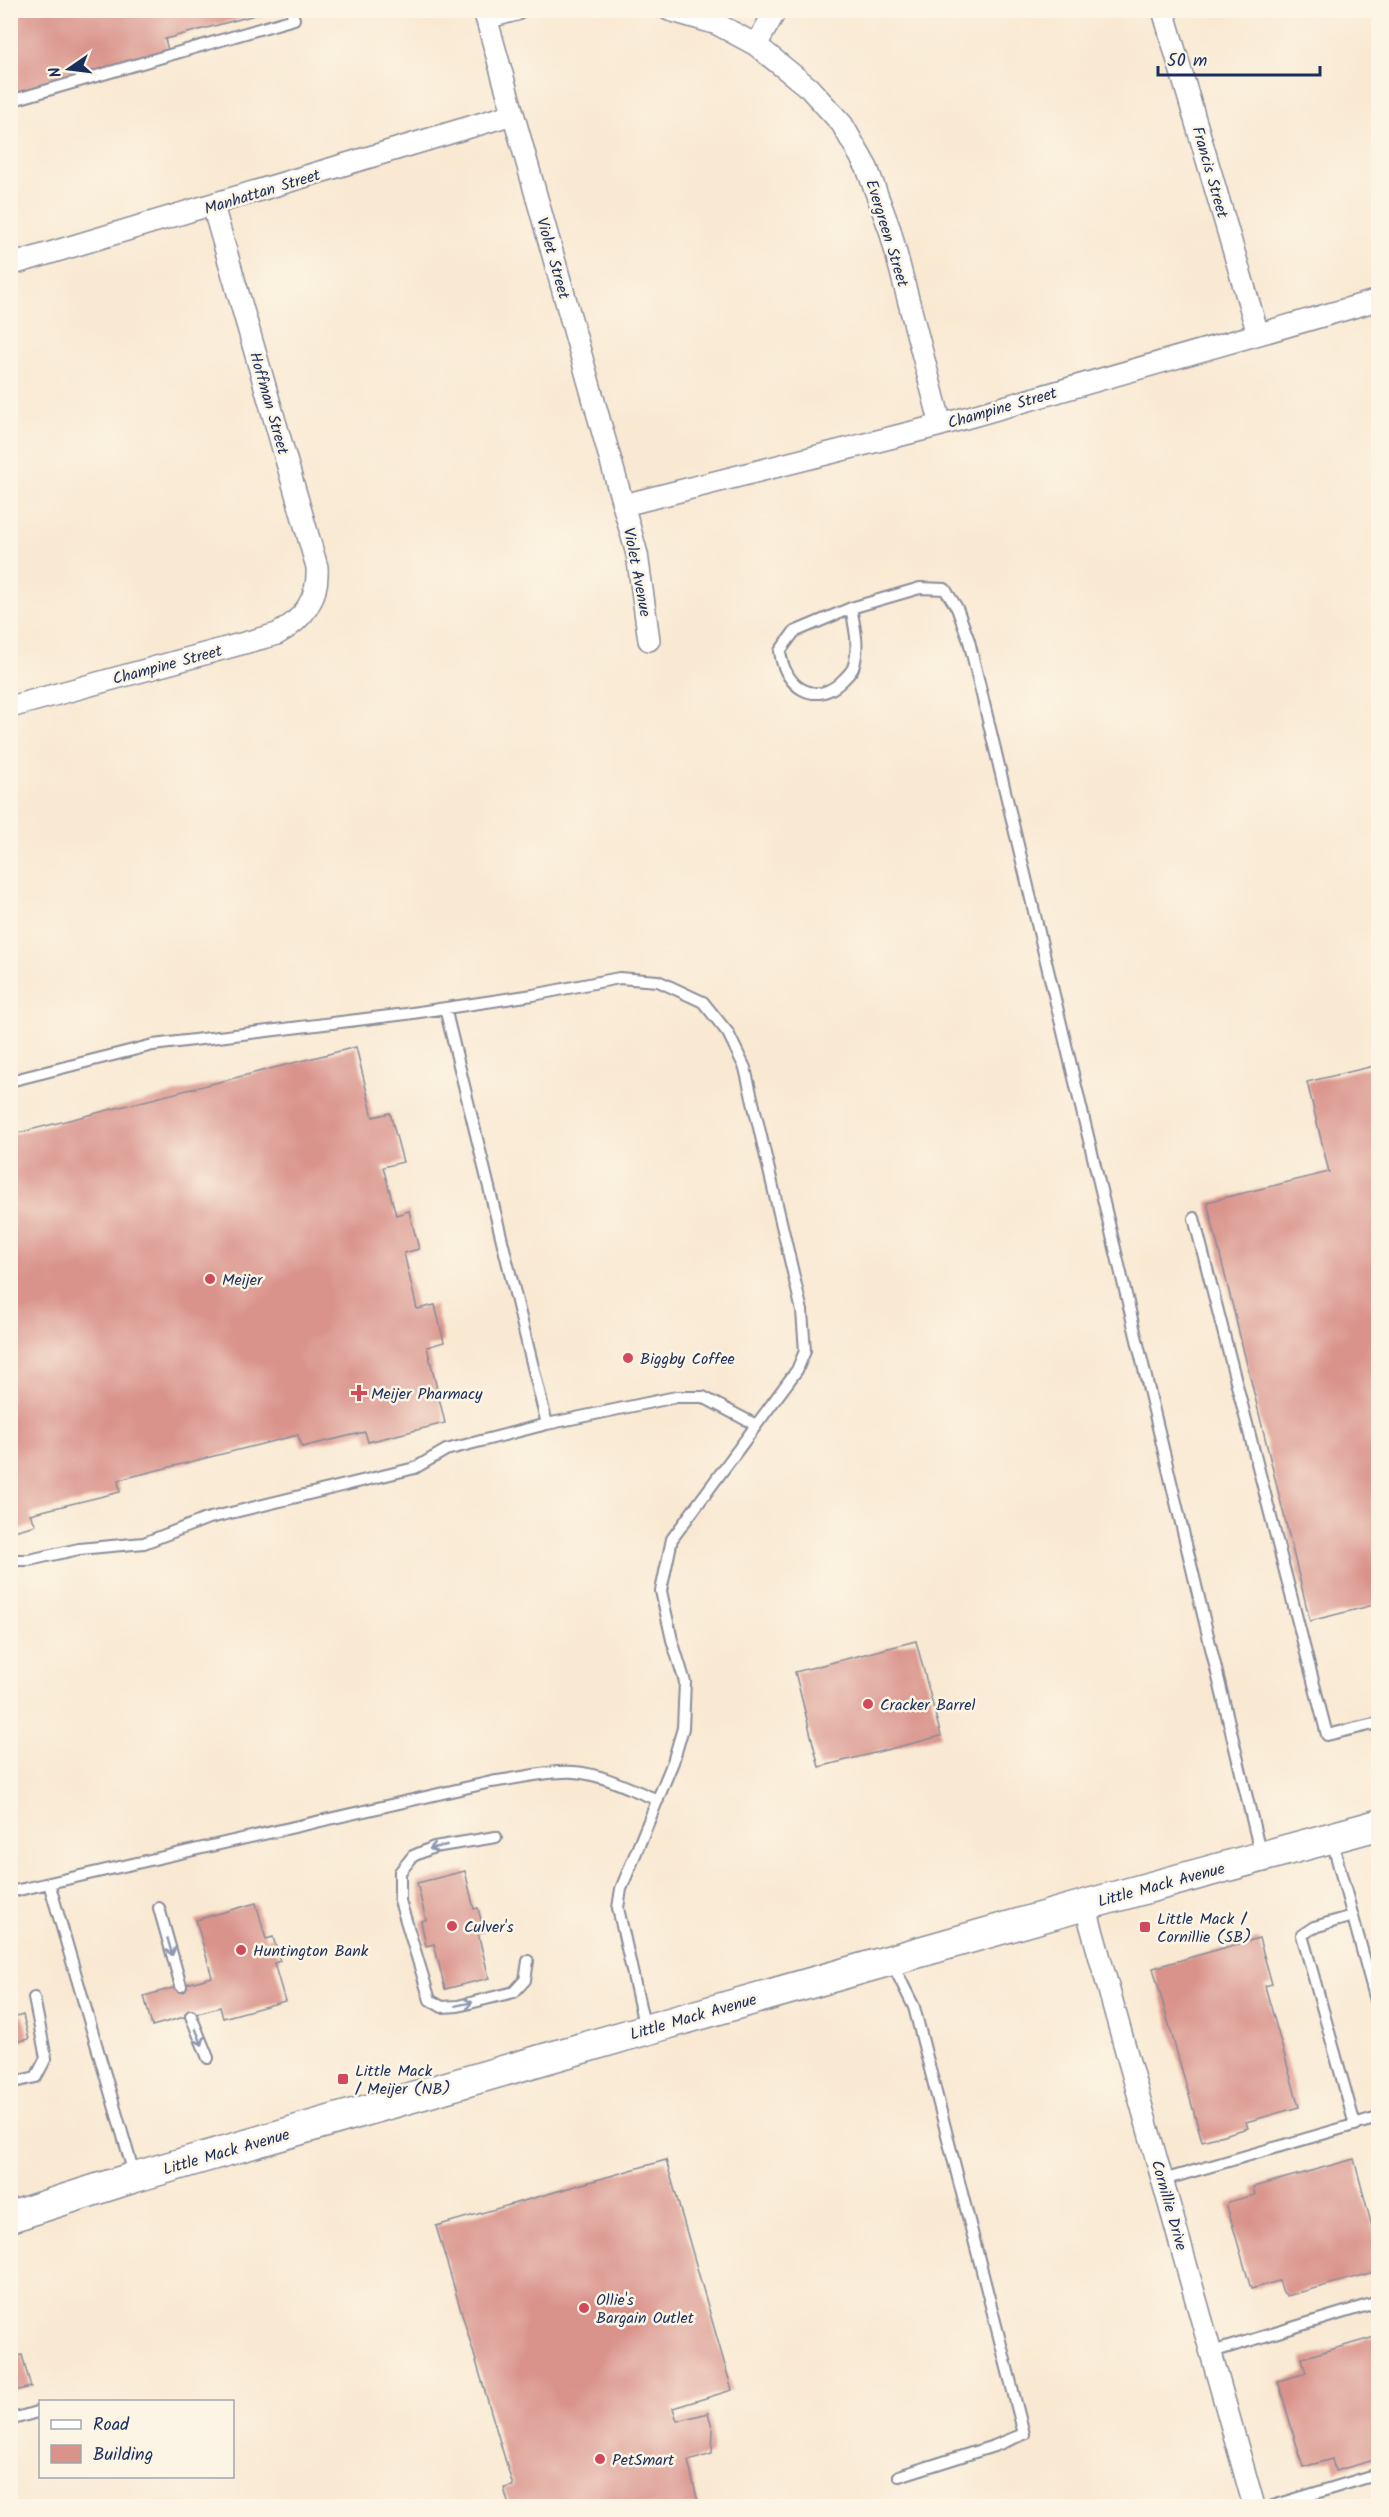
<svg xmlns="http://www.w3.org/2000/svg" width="1389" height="2517" font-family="Kalam,sans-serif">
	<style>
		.building { fill: #d9938b }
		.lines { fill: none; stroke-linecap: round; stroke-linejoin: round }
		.service-casing { stroke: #8a8c98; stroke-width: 14 }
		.minor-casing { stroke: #8a8c98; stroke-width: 24 }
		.secondary-casing { stroke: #8a8c98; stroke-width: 33 }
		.service { stroke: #fff; stroke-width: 10 }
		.minor { stroke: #fff; stroke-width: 21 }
		.secondary { stroke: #fff; stroke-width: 30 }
		.oneway { stroke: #8d97ae }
		.poi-dot { fill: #d1495b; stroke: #fcf5e5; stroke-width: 2 }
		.labels { text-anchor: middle; stroke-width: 5; stroke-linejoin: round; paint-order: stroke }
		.street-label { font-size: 16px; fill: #1b2f5e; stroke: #fcf5e5 }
		.poi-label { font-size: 16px; fill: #1b2f5e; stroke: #fcf5e5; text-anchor: start }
	</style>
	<rect width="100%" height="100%" fill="#fcf5e5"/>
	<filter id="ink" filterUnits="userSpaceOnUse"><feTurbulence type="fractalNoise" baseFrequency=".0167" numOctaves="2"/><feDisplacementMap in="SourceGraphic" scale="12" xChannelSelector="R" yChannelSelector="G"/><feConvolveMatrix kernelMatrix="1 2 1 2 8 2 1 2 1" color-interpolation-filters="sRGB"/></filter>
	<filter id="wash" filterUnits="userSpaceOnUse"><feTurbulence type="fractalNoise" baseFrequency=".008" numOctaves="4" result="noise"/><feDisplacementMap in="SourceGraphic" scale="24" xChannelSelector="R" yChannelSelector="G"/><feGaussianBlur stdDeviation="1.35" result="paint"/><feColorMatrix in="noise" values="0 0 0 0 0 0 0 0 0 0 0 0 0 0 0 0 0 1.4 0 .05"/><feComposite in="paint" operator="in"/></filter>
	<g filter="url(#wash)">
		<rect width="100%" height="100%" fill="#f9e9d3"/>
		<g id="blocks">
			<path class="building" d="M10,10H270V11L165,39L169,54L10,96Z
				M356,1047L373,1117L390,1113L403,1162L383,1167L396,1215L409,1211L419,1249L404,1253L417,1309L435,1305L444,1342L427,1347L445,1423L368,1442L365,1432L302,1447L298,1435L118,1480L120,1492L30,1514L36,1525L10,1532V1135Z
				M1378,1065V1604L1310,1621L1207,1202L1329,1172L1307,1082Z
				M916,1641L941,1736L819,1767L795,1672Z
				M465,1871L474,1909L478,1908L484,1932L478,1933L489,1978L445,1989L434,1944L426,1946L421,1921L426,1920L417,1883Z
				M256,1903L266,1939L273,1937L280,1961L274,1963L285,2001L223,2018L220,2007L152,2026L144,1996L212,1977L196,1920Z
				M1259,1938L1272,1984L1265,1986L1299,2107L1246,2122L1248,2128L1202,2141L1153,1968Z
				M23,2015L29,2039L10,2043V2019Z
				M1354,2159L1378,2249V2271L1287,2296L1283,2292L1279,2281L1251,2289L1227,2206L1228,2202L1255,2195L1253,2187Z
				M666,2160L732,2390L673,2408L677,2421L708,2413L713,2430L712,2454L688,2461L699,2506H509L504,2488L513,2486L436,2226Z
				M1378,2336V2459L1335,2471L1332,2459L1303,2467L1278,2381L1306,2373L1302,2358Z
				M22,2355L31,2387L10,2392V2358Z"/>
		</g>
	</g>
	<g filter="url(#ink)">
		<use href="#blocks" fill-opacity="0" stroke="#8a8c98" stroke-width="1.5"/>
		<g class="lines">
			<defs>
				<path id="service" d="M10,101L294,19L291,10
					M851,608C855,628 860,649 853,668C851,672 847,676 844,679C816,709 784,687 780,651L794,632L851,608L920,588L945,589L957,608L969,641L1261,1856
					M445,1008L547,1424
					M10,1081L153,1045L406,1014L533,995L619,978L658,981L703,1002L728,1033L745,1068L802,1311L805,1351L797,1370L672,1539L661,1591L672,1640L685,1682L683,1728L673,1762L621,1889L618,1908L645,2029
					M1194,1218L1327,1735L1378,1723
					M10,1560H29L79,1549L144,1543L206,1519L415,1468L446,1450L547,1424L676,1397H703L756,1425
					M496,1837L434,1847L413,1856L400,1872V1901L430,2000L442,2007L458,2006L514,1992L525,1980L528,1961
					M1332,1841L1378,2008
					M49,1883L135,2177
					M10,1892L491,1782C515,1779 551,1770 574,1772C603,1774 632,1790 658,1800
					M159,1908L181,1986
					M1353,1916L1314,1927L1302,1935L1355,2125
					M891,1961L914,2007L1024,2434L994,2446L899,2476
					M191,2016L208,2058
					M10,2083L36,2077L46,2058L34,1998
					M1163,2180L1378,2118
					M1212,2352L1378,2302
					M10,2420L40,2411
					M1273,2506L1378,2474"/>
				<path id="minor" d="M484,10L637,554L649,640
					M669,10L717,24L756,45L809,88L842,124L867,168L890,230L941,425
					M1163,10L1258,334
					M486,18L516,10
					M756,45L776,10
					M10,265L513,114
					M624,505L941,425L1378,300
					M10,707L277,634C304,619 319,598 317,567L213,206
					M1085,1905L1254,2506"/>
				<path id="secondary" d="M10,2217L135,2177L645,2030L1085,1905L1378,1825"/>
			</defs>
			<use href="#service" class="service-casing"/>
			<use href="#minor" class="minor-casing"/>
			<use href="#secondary" class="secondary-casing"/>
			<use href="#service" class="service"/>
			<use href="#minor" class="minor"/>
			<use href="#secondary" class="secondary"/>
		</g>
		<defs><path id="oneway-shaft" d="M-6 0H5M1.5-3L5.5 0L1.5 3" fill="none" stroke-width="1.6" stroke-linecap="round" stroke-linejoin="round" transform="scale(1.5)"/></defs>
		<g class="oneway">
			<use href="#oneway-shaft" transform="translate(438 1847) rotate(167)"/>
			<use href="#oneway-shaft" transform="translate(170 1947) rotate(74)"/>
			<use href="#oneway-shaft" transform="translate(464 2004) rotate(-12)"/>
			<use href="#oneway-shaft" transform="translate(199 2037) rotate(68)"/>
		</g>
	</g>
	<g class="poi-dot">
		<circle cx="210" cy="1279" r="6"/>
		<circle cx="628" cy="1358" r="6"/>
		<path d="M356 1384h6v6h6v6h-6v6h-6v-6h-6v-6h6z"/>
		<circle cx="868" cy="1704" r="6"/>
		<circle cx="452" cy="1926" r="6"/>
		<rect x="1139" y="1921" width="12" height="12" rx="3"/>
		<circle cx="241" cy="1950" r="6"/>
		<rect x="337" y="2073" width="12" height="12" rx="3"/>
		<circle cx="584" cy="2308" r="6"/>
		<circle cx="600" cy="2459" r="6"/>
	</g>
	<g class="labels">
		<g class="street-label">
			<text transform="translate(1211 172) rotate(74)" y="6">Francis Street</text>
			<text transform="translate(262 191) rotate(-17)" y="6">Manhattan Street</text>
			<text transform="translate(888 233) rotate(73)" y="6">Evergreen Street</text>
			<text transform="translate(554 258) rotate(74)" y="6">Violet Street</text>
			<text transform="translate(270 403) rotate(74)" y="6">Hoffman Street</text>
			<text transform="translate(1002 407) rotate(-16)" y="6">Champine Street</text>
			<text transform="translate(638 572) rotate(79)" y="6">Violet Avenue</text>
			<text transform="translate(167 664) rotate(-15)" y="6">Champine Street</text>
			<text transform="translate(1161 1884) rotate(-15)" y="6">Little Mack Avenue</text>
			<text transform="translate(693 2016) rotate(-16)" y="6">Little Mack Avenue</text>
			<text transform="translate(226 2151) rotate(-16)" y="6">Little Mack Avenue</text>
			<text transform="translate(1170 2205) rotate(74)" y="6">Cornillie Drive</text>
		</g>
		<g class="poi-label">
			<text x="222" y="1285">Meijer</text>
			<text x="640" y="1364">Biggby Coffee</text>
			<text x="371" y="1399">Meijer Pharmacy</text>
			<text x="880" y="1710">Cracker Barrel</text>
			<text x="1157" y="1924">Little Mack /<tspan x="1157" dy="18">Cornillie (SB)</tspan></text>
			<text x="464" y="1932">Culver's</text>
			<text x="253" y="1956">Huntington Bank</text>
			<text x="355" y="2076">Little Mack<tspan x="355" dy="18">/ Meijer (NB)</tspan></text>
			<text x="596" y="2305">Ollie's<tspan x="596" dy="18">Bargain Outlet</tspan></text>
			<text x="612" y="2465">PetSmart</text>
		</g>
	</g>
	<rect width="1389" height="2517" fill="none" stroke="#fcf5e5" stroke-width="36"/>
	<rect x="39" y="2400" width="195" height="78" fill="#fcf5e5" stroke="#a2a6af" stroke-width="1.5"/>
	<rect x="51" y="2420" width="30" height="9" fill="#ffffff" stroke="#a2a6af" stroke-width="1.5"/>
	<text x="93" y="2430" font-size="18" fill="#1b2f5e">Road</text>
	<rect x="51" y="2445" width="30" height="18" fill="#d9938b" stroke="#a2a6af" stroke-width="1.5"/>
	<text x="93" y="2460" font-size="18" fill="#1b2f5e">Building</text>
	<g transform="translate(69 69) rotate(256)" stroke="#fcf5e5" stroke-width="4.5" paint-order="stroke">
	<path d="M0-4.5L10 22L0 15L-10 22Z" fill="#1b2f5e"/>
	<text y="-9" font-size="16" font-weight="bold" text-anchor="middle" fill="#1b2f5e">N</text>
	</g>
	<path d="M1158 66v9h162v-9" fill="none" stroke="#1b2f5e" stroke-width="3"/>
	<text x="1167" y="66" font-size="18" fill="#1b2f5e" stroke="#fcf5e5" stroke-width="4.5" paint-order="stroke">50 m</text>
</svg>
